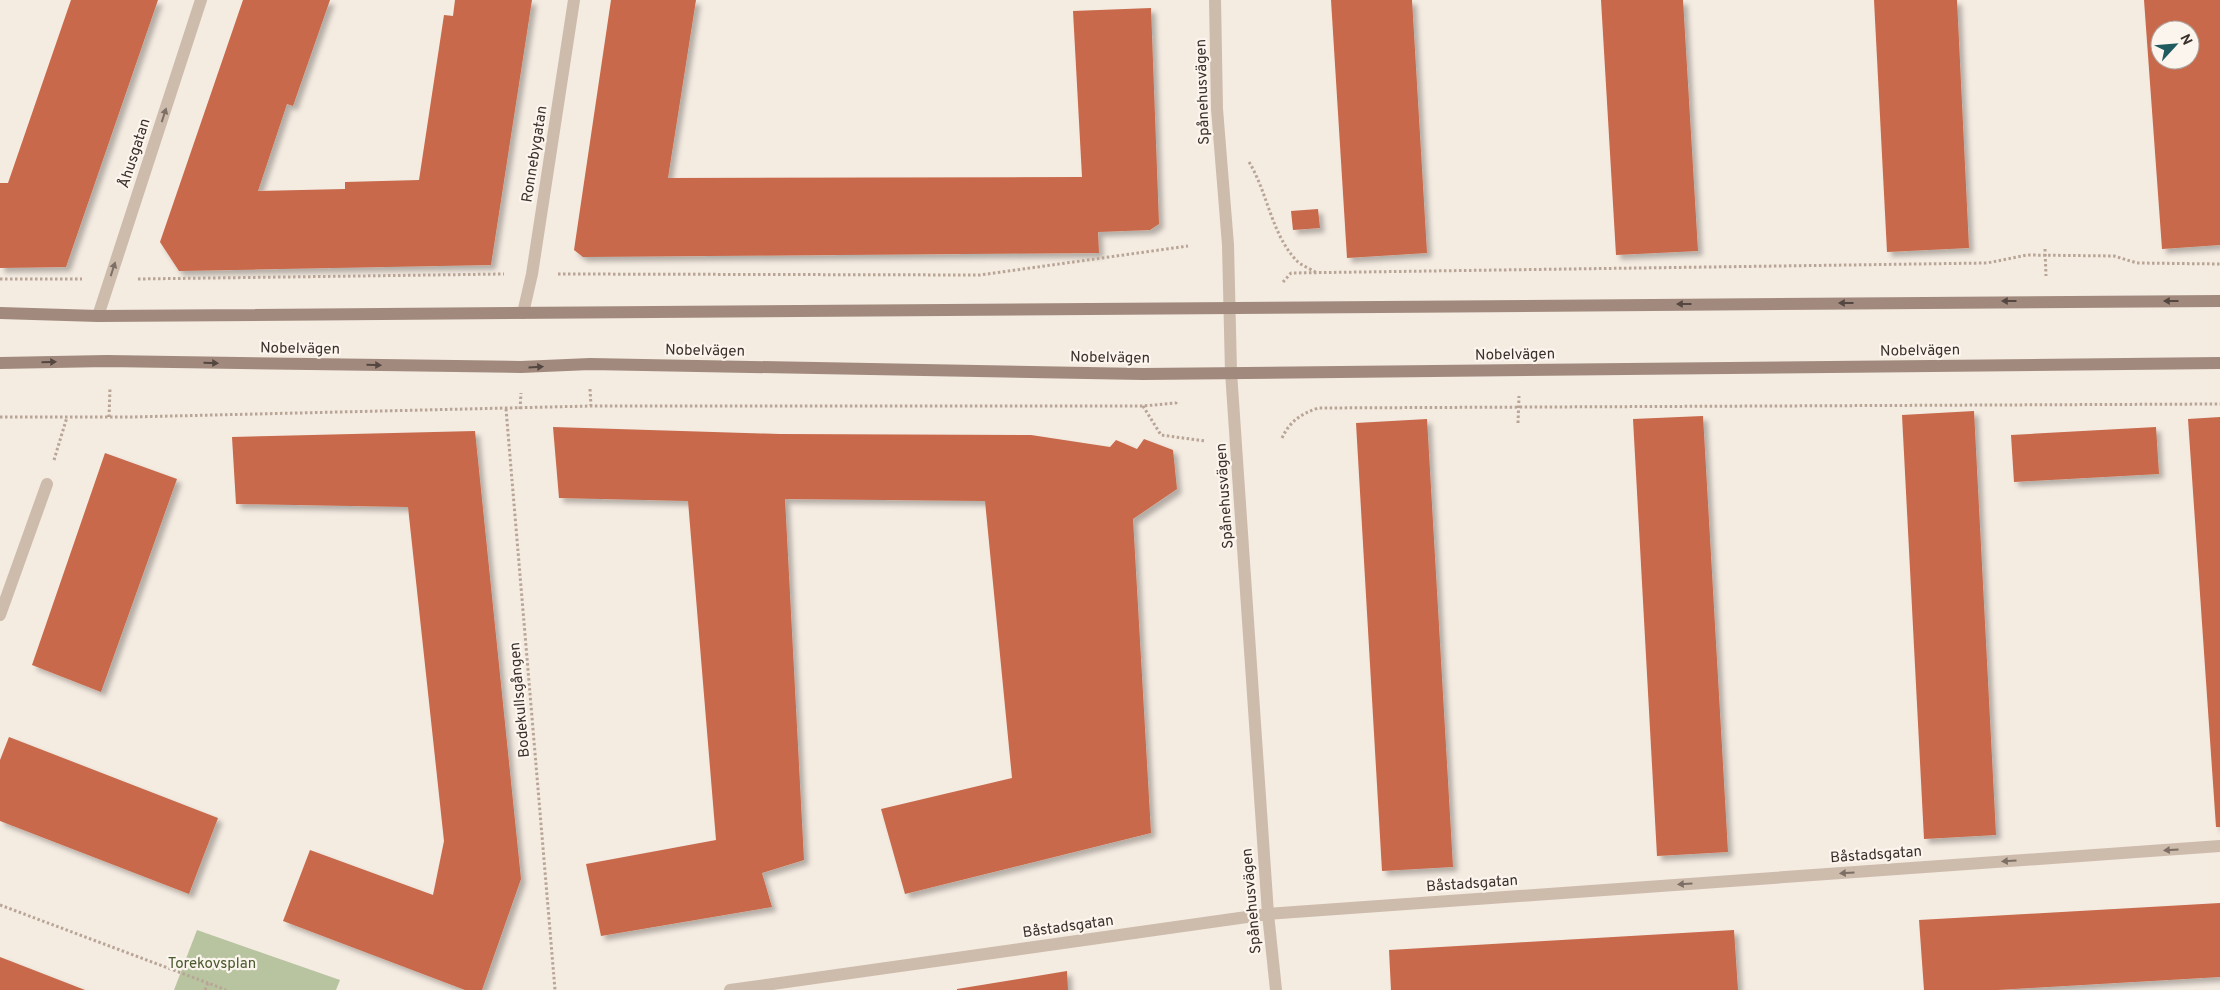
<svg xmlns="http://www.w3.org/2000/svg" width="2220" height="990" font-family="Overpass,sans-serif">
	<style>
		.green { fill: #b8c4a0 }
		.building { fill: #c8694b; fill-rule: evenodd; filter: url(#shadow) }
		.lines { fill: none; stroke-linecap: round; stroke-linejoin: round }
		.path { stroke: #b9a596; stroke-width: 3; stroke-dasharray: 2.5 2.5; stroke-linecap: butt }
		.minor { stroke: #cdbbac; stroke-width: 12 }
		.secondary { stroke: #a18a7d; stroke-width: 12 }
		.oneway { fill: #7d6f65 }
		.oneway2 { fill: #544640 }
		.labels { text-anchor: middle; stroke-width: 4.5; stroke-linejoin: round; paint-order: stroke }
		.street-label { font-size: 15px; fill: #3b302b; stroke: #fbf5ee }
		.park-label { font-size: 15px; fill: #4a5a2e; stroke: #fbf5ee }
	</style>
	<defs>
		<filter id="shadow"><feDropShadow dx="4.5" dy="4.5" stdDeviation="2.5" flood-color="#0004"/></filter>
	</defs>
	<rect width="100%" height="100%" fill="#f4ebe1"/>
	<path class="green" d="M197,930L340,980L336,990H174Z"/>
	<path class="building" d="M71,0H158L66,267L0,268V183H8Z
		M243,0H330L293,106L287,104L258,191L345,189V182L419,180L444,15L453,16L455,0H532L491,265L179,271L160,242Z
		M611,0H696L668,178L1082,177L1073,11L1151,8L1159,224L1150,230L1098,232L1099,253L583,257L574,250Z
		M1331,0H1412L1427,253L1347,258Z
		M1601,0H1683L1698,251L1616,255Z
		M1874,0H1957L1969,248L1887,252Z
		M2144,0H2220V245L2162,249ZM2160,30H2190V60H2160Z
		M1318,209L1320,228L1293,230L1291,211Z
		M1974,411L1996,835L1924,839L1902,415Z
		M1703,416L1728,852L1657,856L1633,419Z
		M2220,417V827H2216L2188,419Z
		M1427,419L1453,867L1382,871L1356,423Z
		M553,427L780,434L1031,435L1110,447L1116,440L1137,449L1144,439L1173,450L1177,489L1133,519L1151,833L905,894L881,809L1012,778L985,501L785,499L804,860L762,873L772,907L601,936L586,864L716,840L688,501L559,498Z
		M2156,427L2159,474L2014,482L2011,435Z
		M475,431L521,879L482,990H465L283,921L310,850L433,895L444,841L408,507L236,504L232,437Z
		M105,453L177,479L101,692L32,665Z
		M9,737L218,818L189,894L0,821V760Z
		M2220,903V977L1997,990H1924L1919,920Z
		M1734,930L1738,990H1391L1389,950Z
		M0,957L85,990H0Z
		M1067,971L1068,990H957V989Z"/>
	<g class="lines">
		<path class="path" d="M1249,162C1268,193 1271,234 1297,261C1302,266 1311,269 1317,273
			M2045,249L2046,276
			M558,274L980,275L1188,246
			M0,279H82
			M138,279L504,274
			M1283,282L1291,273L1987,263L2027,255L2114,256L2137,263L2220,264
			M590,389L591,406
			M1143,406L1161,435L1205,441
			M506,409L555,990
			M520,409L521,393
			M0,417H130L591,406H1143L1176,403L1178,400
			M109,417L110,388
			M1518,423L1519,396
			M1282,438C1290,421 1301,414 1318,408L2220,404
			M54,460L67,417
			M0,905L208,983
			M205,990L208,983L226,990"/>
		<path class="minor" d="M1215,0L1217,109L1228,245L1231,372L1268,914L1276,990
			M523,313L532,274L574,0
			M98,316L201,0
			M0,615L47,484
			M730,990L1268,914L2220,846"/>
		<path class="secondary" d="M0,313L98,316L2220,301
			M0,363L107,361L521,367L590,364L1143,374L2220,363"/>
	</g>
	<defs><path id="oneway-solid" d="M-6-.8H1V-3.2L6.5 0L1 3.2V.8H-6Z" transform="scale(1.25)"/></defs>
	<g class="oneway">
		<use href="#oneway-solid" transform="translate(164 115) rotate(-72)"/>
		<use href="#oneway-solid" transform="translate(113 269) rotate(-72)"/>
		<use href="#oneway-solid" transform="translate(2171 850) rotate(176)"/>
		<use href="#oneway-solid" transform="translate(2009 861) rotate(176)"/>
		<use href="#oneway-solid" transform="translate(1847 873) rotate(176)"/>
		<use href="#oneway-solid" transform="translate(1685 884) rotate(176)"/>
	</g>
	<g class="oneway2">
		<use href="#oneway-solid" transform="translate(2009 301) rotate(180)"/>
		<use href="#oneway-solid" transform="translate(2171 301) rotate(180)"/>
		<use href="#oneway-solid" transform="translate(1846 303) rotate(180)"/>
		<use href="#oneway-solid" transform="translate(1684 304) rotate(180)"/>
		<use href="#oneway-solid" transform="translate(49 362) rotate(-1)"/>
		<use href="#oneway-solid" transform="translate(211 363) rotate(1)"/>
		<use href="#oneway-solid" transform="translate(374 365) rotate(1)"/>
		<use href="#oneway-solid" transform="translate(536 367) rotate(-3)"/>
	</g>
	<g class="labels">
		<g class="street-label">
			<text transform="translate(1202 92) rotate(-92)" y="5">Spånehusvägen</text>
			<text transform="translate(134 153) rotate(-72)" y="5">Åhusgatan</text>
			<text transform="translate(534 154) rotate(-81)" y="5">Ronnebygatan</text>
			<text transform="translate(300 348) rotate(1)" y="5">Nobelvägen</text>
			<text transform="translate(705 350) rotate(1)" y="5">Nobelvägen</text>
			<text transform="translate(1920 350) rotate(-1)" y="5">Nobelvägen</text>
			<text transform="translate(1515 354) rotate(-1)" y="5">Nobelvägen</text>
			<text transform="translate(1110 357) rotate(1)" y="5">Nobelvägen</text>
			<text transform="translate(1224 496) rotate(-94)" y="5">Spånehusvägen</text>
			<text transform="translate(519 700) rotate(-95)" y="5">Bodekullsgången</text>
			<text transform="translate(1876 854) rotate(-4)" y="5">Båstadsgatan</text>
			<text transform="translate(1472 883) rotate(-4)" y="5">Båstadsgatan</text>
			<text transform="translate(1251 901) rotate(-95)" y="5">Spånehusvägen</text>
			<text transform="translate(1068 926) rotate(-8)" y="5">Båstadsgatan</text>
		</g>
		<g class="park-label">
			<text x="212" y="968">Torekovsplan</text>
		</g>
	</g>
	<g transform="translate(2175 45) rotate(64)"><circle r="24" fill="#fbf5ee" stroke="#aea6a0"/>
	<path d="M0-4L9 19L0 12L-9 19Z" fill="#1f5a5e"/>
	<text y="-8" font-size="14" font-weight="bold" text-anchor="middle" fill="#3b302b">N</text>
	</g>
</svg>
